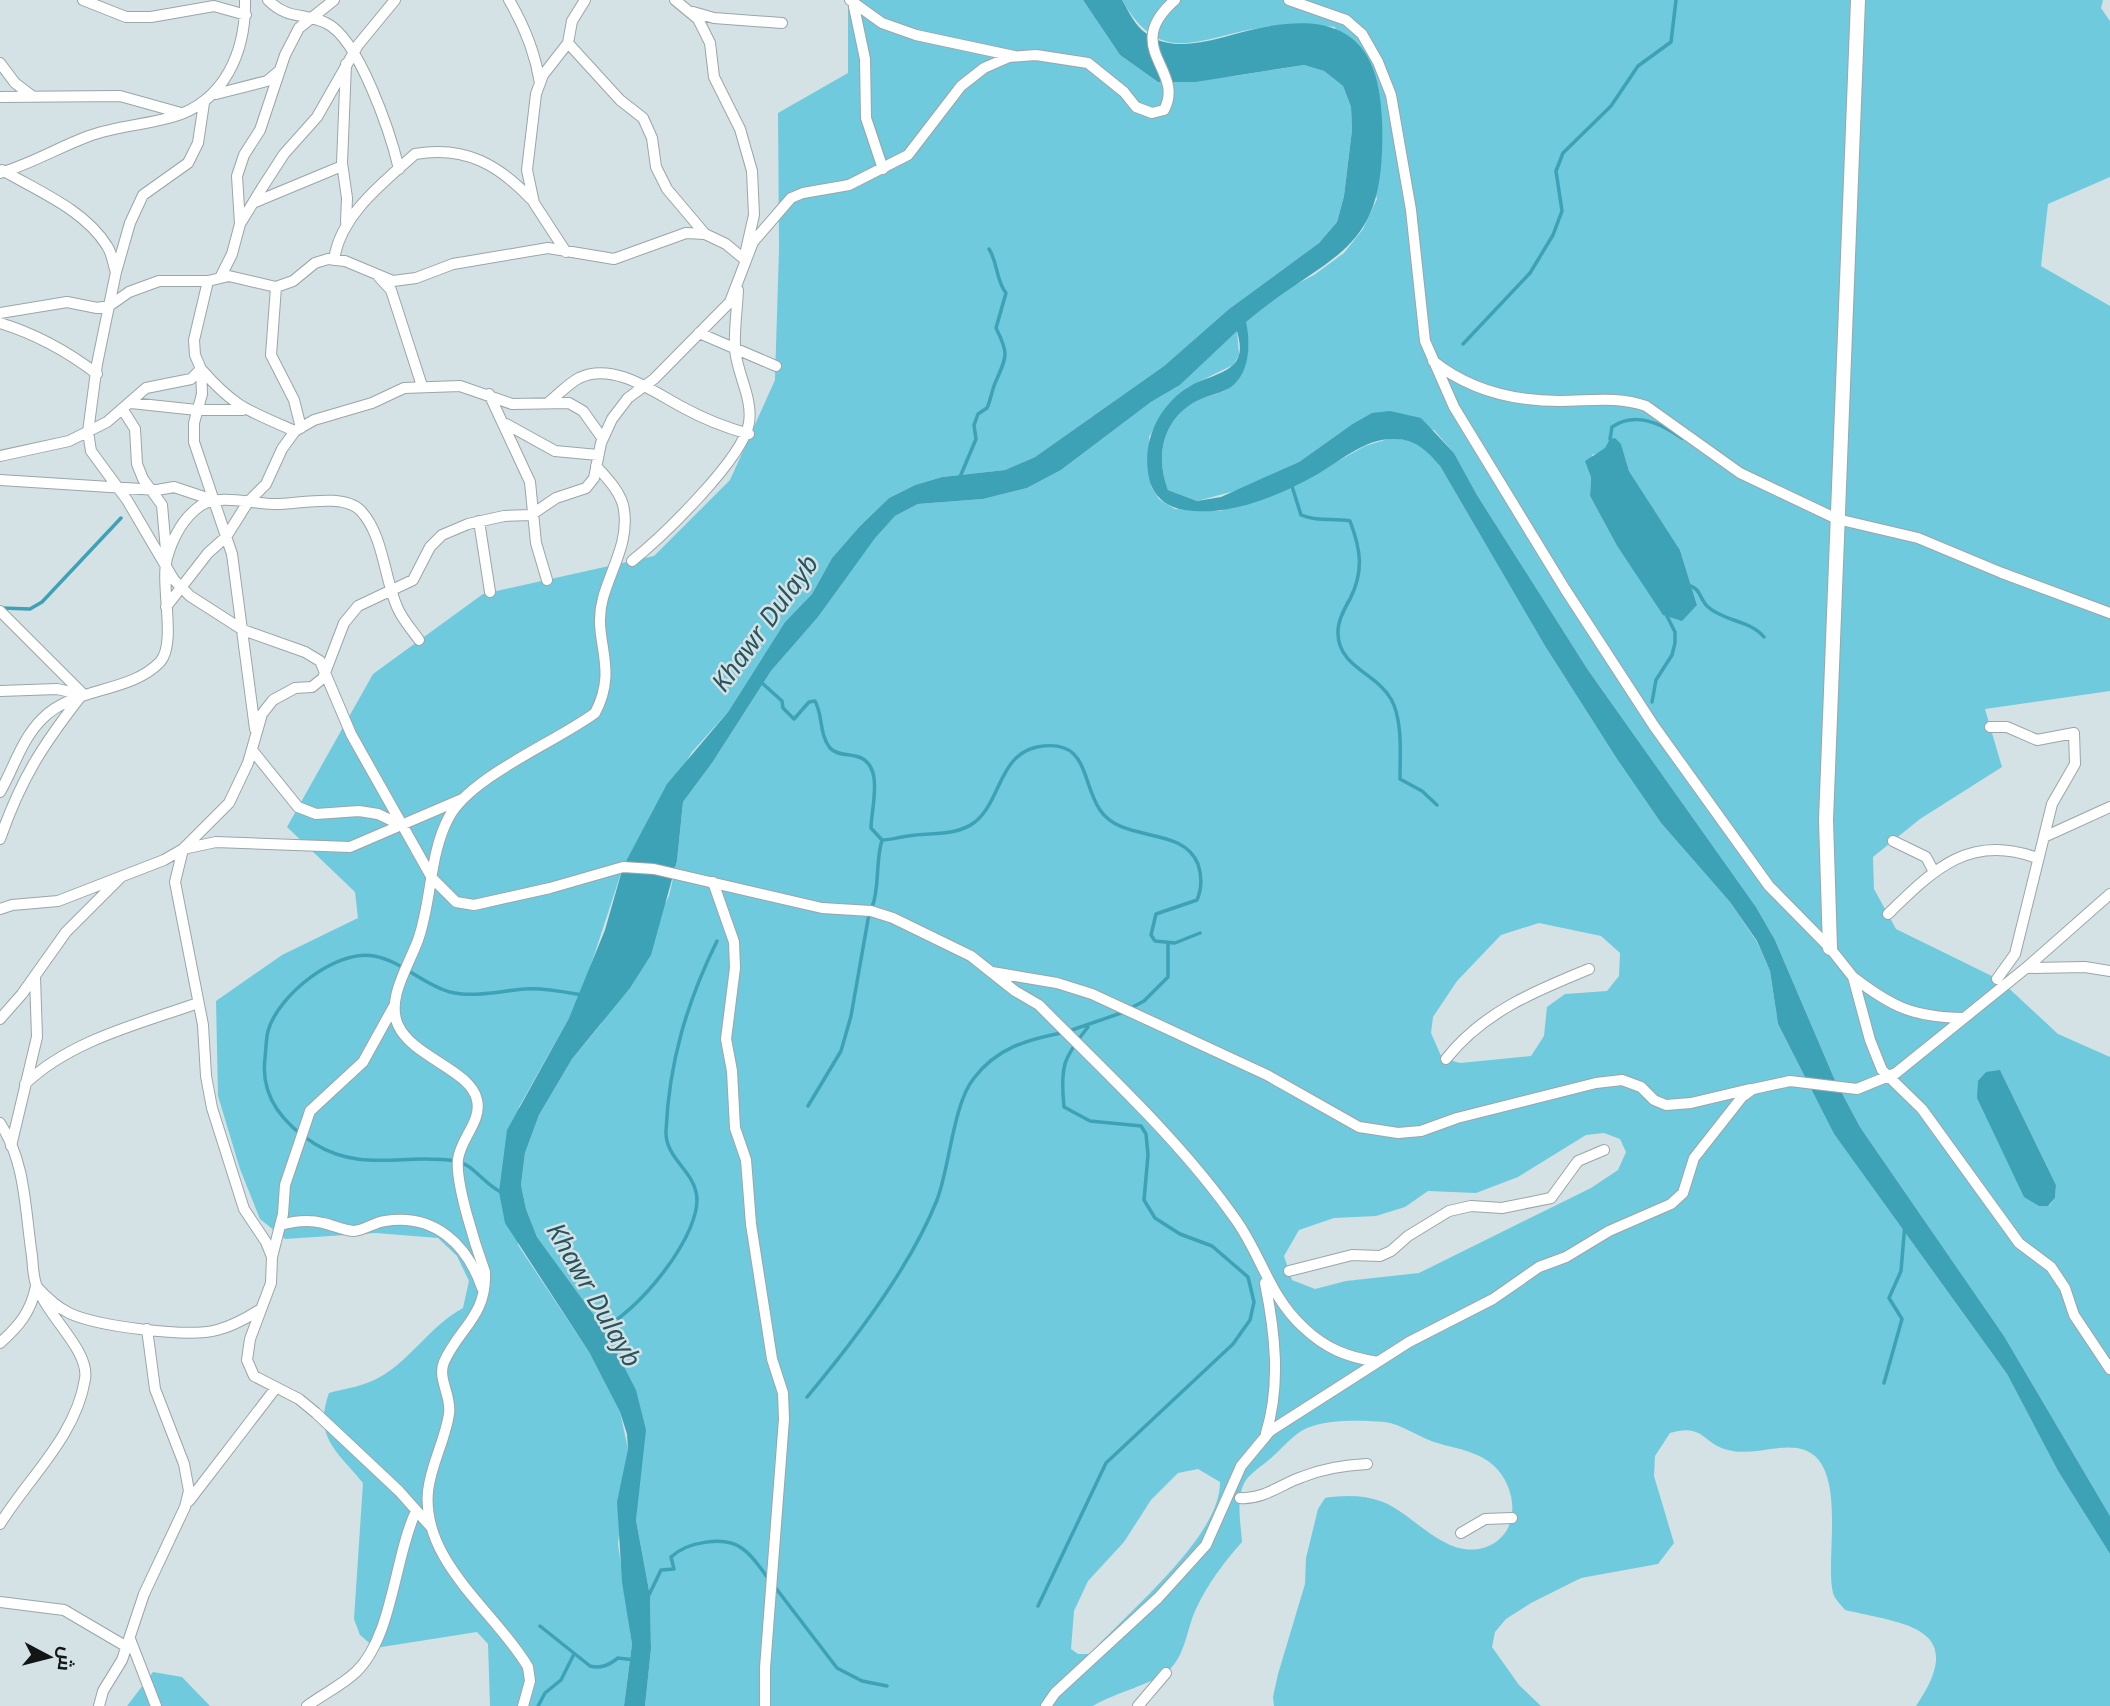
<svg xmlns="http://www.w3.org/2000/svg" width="2110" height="1706" font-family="'Noto Sans',Cairo,sans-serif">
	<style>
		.green { fill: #70cadd; fill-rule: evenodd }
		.water { fill: #3da2b6 }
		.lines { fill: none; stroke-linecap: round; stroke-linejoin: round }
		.stream { stroke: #3da2b6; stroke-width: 3.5 }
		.minor-casing { stroke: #9aa6a9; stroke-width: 12 }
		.secondary-casing { stroke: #9aa6a9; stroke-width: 16 }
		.minor { stroke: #fff; stroke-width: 10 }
		.secondary { stroke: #fff; stroke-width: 14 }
		.labels { text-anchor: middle; stroke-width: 5; stroke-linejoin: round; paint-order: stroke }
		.water-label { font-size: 26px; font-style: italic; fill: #28545d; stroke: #d4e2e5 }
	</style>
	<rect width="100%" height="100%" fill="#d4e2e5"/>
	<path class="green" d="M848,0H1083L1120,55L1158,82L1235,76L1304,65L1324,71L1343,86L1351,107L1352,130L1344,196L1337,222L1319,243L1229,309L1164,366L1035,457L1005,470L942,477L915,485L889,498L860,526L832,558L812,594L785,622L728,712L692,752L623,867L586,980L569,1018L519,1107L518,1245L589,1352L620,1412L628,1449L618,1544L632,1644L624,1706H490L488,1644L477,1632L375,1648L360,1635L354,1619L363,1483C337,1451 313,1437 329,1393C343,1389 359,1387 372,1381C406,1367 429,1326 463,1308L469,1281L457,1256L438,1238L376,1233L285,1239L260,1219L240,1169L218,1096L216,1001L282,955L358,918L355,892L287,827L373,674L483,594L654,556L730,480L775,380L779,248L778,113L848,73Z
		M1122,0H2103L2101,8L2110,21V177L2048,204L2041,266L2110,306V691L1985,709L2002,767L1920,819L1873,857L1874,889L1896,929L2000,980L2058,1034L2110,1057V1516L2004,1336L1860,1127L1834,1078L1775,940L1756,907L1588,670L1477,495L1454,453L1434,430L1351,425L1299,462L1246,488L1197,501L1168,490C1154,455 1164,416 1200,399C1210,395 1222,394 1230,387C1249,372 1252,343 1245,322L1281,292L1314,275L1344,253L1363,229L1377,199L1335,27C1309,24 1285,23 1259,28C1198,38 1161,68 1122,0ZM1621,445L1629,471L1680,550L1697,605L1616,544L1590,496L1592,455ZM2000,1070L2056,1185L2055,1198L2049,1206Z
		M1237,330L1239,355L1233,365L1188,387L1161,416L1149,437L1151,486L1159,499L1175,509L1220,511L1297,484L1365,446L1391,438L1414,441L1423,447L1440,466L1545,646L1617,759L1661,823L1730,902L1757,942L1770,971L1778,1024L1834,1134L2007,1374L2058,1471L2110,1554V1706H1916C1970,1627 1905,1624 1845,1610C1841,1605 1834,1598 1833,1593C1824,1557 1851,1456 1797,1448C1775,1445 1749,1456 1728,1450C1702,1444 1705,1423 1670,1433L1655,1456L1654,1476L1674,1543L1658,1564L1581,1578L1531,1603L1506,1619L1495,1632L1492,1647L1519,1685L1541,1706H1274L1273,1697L1278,1674L1305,1584L1306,1558L1318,1509L1325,1498C1345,1495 1364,1495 1383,1502C1415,1515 1447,1561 1486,1547C1522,1534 1518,1487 1493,1465C1478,1451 1453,1448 1434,1442C1419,1437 1401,1424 1385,1422C1363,1420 1328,1419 1307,1428C1294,1433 1281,1450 1270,1459C1263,1465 1252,1472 1246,1480C1235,1496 1241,1524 1242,1542C1224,1562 1207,1585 1196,1609C1186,1630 1186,1656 1167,1672C1154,1683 1112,1694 1093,1706H645L651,1649L650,1596L636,1520L638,1491L619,1357L594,1315L537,1237L526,1209L521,1185L525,1153L539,1115L572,1059L601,1024L669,896L677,861L683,802L712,763L771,671L818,617L874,538L895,516L918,504L983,499L1027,488L1061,470L1151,402L1180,385ZM1539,923L1601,936L1620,953L1619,976L1607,991L1565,994L1547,1007L1544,1036L1531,1056L1460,1063L1442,1058L1431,1033L1433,1017L1457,981L1501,935ZM1604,1133L1620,1139L1626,1152L1618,1170L1591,1188L1419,1273L1346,1281L1315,1289L1292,1280L1284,1256L1299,1230L1334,1218L1376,1216L1405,1207L1428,1191L1476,1193L1518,1177L1586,1135ZM1198,1469L1220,1482C1221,1537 1126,1613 1090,1654H1078L1071,1649L1074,1611L1088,1581L1124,1542L1151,1500L1178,1473Z
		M153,1672L182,1677L210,1706H127Z"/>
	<path class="water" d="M1083,0H1122C1129,12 1135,26 1147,34C1177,56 1223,36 1255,29C1335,11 1379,33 1382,119C1387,258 1335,247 1246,322C1251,343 1250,373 1231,387C1222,393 1210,395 1201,399C1164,415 1154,455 1168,490L1197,501L1221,497L1299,462L1351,425L1372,413L1390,411L1421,418L1454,453L1477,495L1588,670L1756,907L1775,940L1834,1078L1860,1127L2004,1336L2110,1516V1554L2058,1471L2007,1374L1834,1134L1778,1024L1770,971L1757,941L1730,902L1661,823L1617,759L1545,646L1440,466C1426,450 1415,438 1392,439C1364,439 1339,462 1316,475C1279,496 1228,517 1185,510C1169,508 1155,498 1150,482C1140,445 1157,406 1190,386C1203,378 1221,376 1233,365C1243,355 1240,343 1237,331L1180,385L1151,402L1061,470L1027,488L983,499L918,504L895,516L875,538L818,617L771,671L712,763L683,802L677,861L651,955L630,988L572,1059L539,1115L525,1153L521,1185L526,1209L537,1237L594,1315L619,1357L636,1390L646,1430L636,1520L650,1596L651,1649L645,1706H624L632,1644L622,1582L617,1502L628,1449L627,1434L620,1412L589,1352L505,1223L499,1192L507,1130L569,1018L605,930L623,867L667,784L728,712L785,622L812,594L832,558L860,526L889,498L915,485L942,477L1005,470L1035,457L1164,366L1229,309L1319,243L1337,222L1344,196L1352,130L1351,107L1343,86L1324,71L1304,65L1195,82H1158L1120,55Z
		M1615,438L1621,444L1629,471L1680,550L1697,605L1682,621L1663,615L1616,544L1590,496L1591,477L1585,461L1605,448L1610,439Z
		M2000,1070L2056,1185L2055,1198L2048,1206H2039L2024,1197L1977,1098L1978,1081L1986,1072Z"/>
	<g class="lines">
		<path class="stream" d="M1463,344L1530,273L1553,235L1562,211L1556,171L1563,153L1611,106L1638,66L1671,42L1676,0
			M1610,439L1612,427C1635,411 1660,423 1682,438
			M960,477L976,439L974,425L978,414L987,408C991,399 992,389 996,381C1007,356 1009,354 996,328L1006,293C996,281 998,263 989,249
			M1291,483L1301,515C1318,522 1332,518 1350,521C1361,550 1364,571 1350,599C1344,609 1337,623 1338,634C1339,667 1376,673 1391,699C1403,720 1400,755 1400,779L1422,791L1437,805
			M1691,586C1701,590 1700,600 1708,607C1725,622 1750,620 1764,637
			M1,608L30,609L42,602L121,518
			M761,682L782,701L783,708L794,719L809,702L815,701C823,715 819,734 830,748C836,755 847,754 855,756C886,762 871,808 871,828L882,840C891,840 899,837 908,836C931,832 955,837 975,822C1001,801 999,755 1037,747C1089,737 1081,782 1100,810C1123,844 1182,825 1198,864C1202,876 1202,888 1197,900L1156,914L1151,935L1155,941L1175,943L1200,933
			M1652,702L1656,680L1672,655L1675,643V632L1667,616
			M872,907C880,888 875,864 882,840
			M1131,1008L1144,1001L1168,977V943
			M1069,1031L1124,1012
			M808,1106L841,1051L851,1016L869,914
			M503,1193C485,1186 473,1163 455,1161C405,1153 362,1173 315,1144C283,1124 260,1097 265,1058C266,1049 266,1039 268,1031C278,995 336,949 374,956C402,961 423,985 450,992C473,998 501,991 524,989C542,987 565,992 582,995
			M598,1330C634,1318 706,1231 696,1192C691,1169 665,1157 666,1131C669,1062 687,1002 717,941
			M1884,1383L1902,1319L1889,1298L1901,1271L1905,1223
			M807,1397C854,1341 910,1268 937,1200C950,1166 953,1104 974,1078C997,1048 1026,1040 1061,1033
			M775,1587L837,1668L862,1681L887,1686
			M647,1599L661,1570L674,1569L671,1557C687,1542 725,1535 743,1549C753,1556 761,1569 768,1578
			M1038,1606L1106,1463L1233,1344L1250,1320L1254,1302L1248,1277L1212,1246L1180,1234L1155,1218L1144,1200L1148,1155L1146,1134L1141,1126L1090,1121L1064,1107C1060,1067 1063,1058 1088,1027
			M540,1626L590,1666C601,1669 609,1665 618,1658L635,1660
			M538,1706L545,1693L561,1680L574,1654"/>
		<defs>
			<path id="minor" d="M83,0L126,17H151L214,6L246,15
				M268,0C289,21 304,12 326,23C359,38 391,135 399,169
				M509,0C525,27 535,52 540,83
				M850,0L882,23L916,35L1014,56
				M1289,0L1346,20L1362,34L1378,62L1391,95L1411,210L1425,341L1454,407L1565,589L1654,726L1769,886L1830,948L1853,977L1870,1040L1882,1070L1922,1109L2019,1243L2051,1267L2065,1288L2074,1315L2110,1369
				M853,2L865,59L866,118L883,169
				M693,12L714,18L782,23
				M568,43L620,100L643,118L652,138L656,167L667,189L705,234
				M0,63L15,83L32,96
				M216,94L267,81L279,71
				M0,97L120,96L181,113
				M204,103L198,143L188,163L143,195L130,223L116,272L97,364L88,432L91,451L127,500L174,580L190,596L243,630L305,652L320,661L351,734L432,878L456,902L474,905L550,888L623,867L654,869L822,908L871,911L893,918L971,956L1015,991L1039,1005C1106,1073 1181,1141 1236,1220C1261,1255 1270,1297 1303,1327C1326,1349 1347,1357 1378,1362
				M2,170C38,191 85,210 107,246C112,253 113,264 116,272
				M0,173C31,164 59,147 89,136C116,126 145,125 172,117C225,102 246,51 245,0
				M253,203L342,166
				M346,222L347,198L342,163L346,64
				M240,224L237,176L244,155L260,130L285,55L299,28L334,0
				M566,252L534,203L527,170L536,94L543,75L568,43L572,21L585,0
				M334,260C340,215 383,183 415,154C465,145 499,165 532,200
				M379,277L391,290L422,386
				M220,278L232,254L240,224L262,188L284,154L317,117L358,45L395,0
				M208,281L194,340L195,355L201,369L202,394L194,423V442L232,554L255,729
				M276,287L271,355L294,400L301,428
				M0,313L67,302L97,308L109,306L129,292L159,281H208L229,276L276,287L293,281L315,263L328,259L345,261L393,281L416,278L453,264L548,248L614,259L686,233L705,234L726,244L744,259L754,215L752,171L740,129L714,77L710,43L698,19L675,0
				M0,323C36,334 67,351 97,374
				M699,333L776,366
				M1433,361C1469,390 1515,401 1560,401C1591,401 1617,396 1646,406L1740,473L1837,519L1918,538L2002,573L2110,613
				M489,394L530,482L536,543L547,580
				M549,402C559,394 568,384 579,378C614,361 655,393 684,408C704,419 727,428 749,434
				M131,403L197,410H243
				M123,410L135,429L137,464L143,479L162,505L166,550
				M506,424L555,451L598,455
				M0,456L69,441L107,422L146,388L191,379L201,369C235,408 249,411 295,431
				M0,480L157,490L174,487L213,500
				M479,521L490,592
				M632,561C662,537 743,459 749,423C753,398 737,374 735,349C734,330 737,310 738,290
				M166,607L208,553L226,537L248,502L266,484L282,449L295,431L314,420L372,403L404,388L460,386L512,404L569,403L583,411L603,439
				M0,611L83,694
				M0,691L57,689L80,694
				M1990,727H2007L2037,740L2074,733L2075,764L2052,804L2015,954L1997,979
				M252,750L298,807L316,814L359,811L378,814L403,826
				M0,792C14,768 21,740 42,719C74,686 129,694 160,662C177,643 160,586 167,558C173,537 182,519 200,506C219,493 252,504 273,504C296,505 343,492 361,511C384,536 384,579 398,609C403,620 412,630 419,640
				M2044,837L2110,807
				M0,839C21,779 42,746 81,696
				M1893,841L1926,857L1934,872
				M713,882L734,942L735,968L726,1039L732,1071L735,1128L746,1160L751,1224L772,1359L783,1393L784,1419L765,1668V1706
				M0,909L12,905L58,901L164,860L183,849L229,803L248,763L262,714L273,700L295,688L312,687L323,678L344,623L358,606L413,580L430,547L442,535L468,524L504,516L531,515L556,498L586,488L594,478L601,443L612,419L628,398L654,379L730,302L753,242L791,198L803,193L849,185L908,155L961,86L984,68L1009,57L1036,55L1088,63L1124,92L1136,107L1152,113L1164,110C1186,70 1120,48 1175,0
				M1888,914C1934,869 1970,833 2037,858
				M2026,968L2085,967L2110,971
				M992,972L1057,983L1092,994L1267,1075L1359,1127L1398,1133L1421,1131L1457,1118L1596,1083L1622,1080L1641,1087L1654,1100L1666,1105L1691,1103L1750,1089
				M1853,977C1892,1007 1913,1017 1963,1018
				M394,1006L363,1062L310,1111L285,1185L283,1214L272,1257L271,1283L250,1339L247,1360L254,1376L299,1399L316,1413L399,1491L431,1527
				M0,1019L22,994L66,932L120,878
				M1446,1059C1483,1012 1535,991 1589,969
				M25,1084C71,1040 139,1024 198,1003
				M0,1123C26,1162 25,1211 32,1256C33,1266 33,1278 37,1287C48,1317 90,1351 85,1379C76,1436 29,1477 0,1524
				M11,1146L37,1037L35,977
				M280,1225C294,1221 308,1219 323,1223C333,1225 344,1231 354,1231C365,1230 375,1222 385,1221C434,1213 467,1244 482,1288
				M272,1257L266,1242L244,1209L212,1108L206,1076L203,1025L175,882L183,849L216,842L350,847L462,799
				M1289,1271L1352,1255L1380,1256L1391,1251L1408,1236L1449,1211L1471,1206L1502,1208L1551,1198L1578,1161L1604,1150
				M1265,1283C1275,1332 1281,1385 1266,1433
				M0,1343C19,1326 31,1312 36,1286C46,1297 55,1306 69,1313C96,1326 188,1338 217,1330C233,1326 247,1318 261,1309
				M1240,1498C1263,1500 1281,1484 1302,1477C1322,1469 1345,1465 1367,1464
				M189,1501L275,1389
				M1461,1533L1485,1519L1512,1518
				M0,1602L64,1610L127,1647
				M130,1639L156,1706
				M99,1706L103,1691L122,1660L144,1594L185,1507L189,1491L184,1464L155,1389L147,1329
				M307,1706C323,1694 341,1686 356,1672C393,1636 394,1558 416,1511
				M523,1706L530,1681L528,1667C496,1612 421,1562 428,1491C431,1464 445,1441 449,1414C452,1396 437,1379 444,1362C459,1328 487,1316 485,1272C476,1247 455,1183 458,1159C461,1138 482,1121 477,1100C471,1070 412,1057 398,1025C386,999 409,965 418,940C432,901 429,854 449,817C471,776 556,742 595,713C620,666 591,640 603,598C611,569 629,542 624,510C622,493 607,478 596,466
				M1046,1706L1055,1693L1158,1598L1206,1545L1241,1466L1270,1431L1409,1342L1493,1299L1539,1267L1566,1257L1609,1231L1671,1204L1683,1193L1694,1158L1742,1097L1753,1089L1790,1081L1857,1089L1896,1073L2026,968L2110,894
				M1138,1706L1166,1673"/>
			<path id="secondary" d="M1830,948L1826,820L1858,0"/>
		</defs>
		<use href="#minor" class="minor-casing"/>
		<use href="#secondary" class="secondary-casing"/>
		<use href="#minor" class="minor"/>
		<use href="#secondary" class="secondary"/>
	</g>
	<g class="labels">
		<g class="water-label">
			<text transform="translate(765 623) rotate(-54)" y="9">Khawr Dulayb</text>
			<text transform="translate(594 1295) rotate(60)" y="9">Khawr Dulayb</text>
		</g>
	</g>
	<g transform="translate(49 1657) rotate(97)" stroke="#d4e2e5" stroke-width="5" paint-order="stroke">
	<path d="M0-5L12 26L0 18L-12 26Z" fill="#121617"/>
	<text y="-10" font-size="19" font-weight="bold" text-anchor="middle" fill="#121617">ش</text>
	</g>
</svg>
